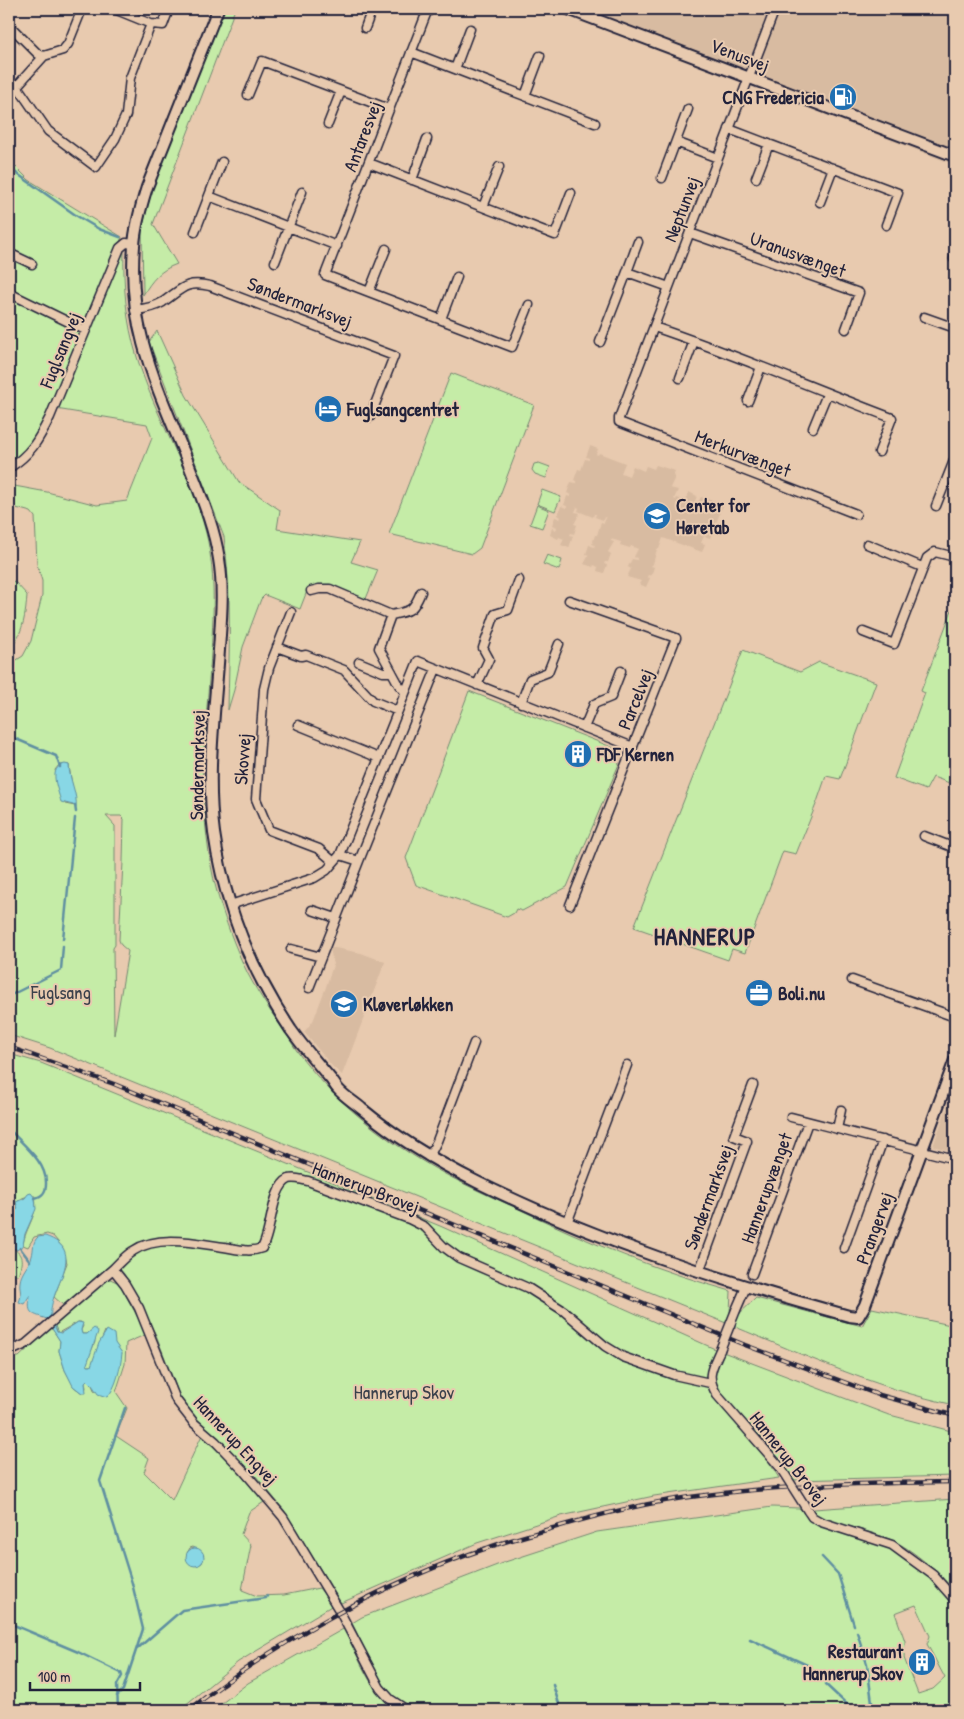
<svg xmlns="http://www.w3.org/2000/svg" width="964" height="1719" font-family="'Patrick Hand',sans-serif">
	<style>
		.built { fill: #d8bba1 }
		.green { fill: #c5eca7; stroke: #748771; fill-rule: evenodd }
		.water { fill: #88d7e5; stroke: #5f8fa1 }
		.lines { fill: none; stroke-linecap: round; stroke-linejoin: round }
		.stream { stroke: #5f8fa1; stroke-width: 2.5 }
		.minor-casing { stroke: #22223b; stroke-width: 11 }
		.tertiary-casing { stroke: #22223b; stroke-width: 14 }
		.minor { stroke: #e8caaf; stroke-width: 8 }
		.tertiary { stroke: #e8caaf; stroke-width: 10 }
		.rail-casing { stroke: #22223b; stroke-width: 4.5 }
		.rail { stroke: #e8caaf; stroke-width: 2.5; stroke-dasharray: 8; stroke-linecap: butt }
		.minor-bridge-casing { stroke: #22223b; stroke-width: 11; stroke-linecap: butt }
		.minor-bridge { stroke: #e8caaf; stroke-width: 8 }
		.labels { text-anchor: middle; stroke-width: 4; stroke-linejoin: round; paint-order: stroke }
		.street-label { font-size: 19px; fill: #22223b; stroke: #e8caaf }
		.poi-label { font-size: 19px; font-weight: bold; fill: #22223b; stroke: #e8caaf; text-anchor: start }
		.park-label { font-size: 19px; fill: #3a404b; stroke: #e8caaf }
		.district-label { font-size: 24px; font-weight: bold; letter-spacing: 1px; fill: #22223b; stroke: #e8caaf }
	</style>
	<rect width="100%" height="100%" fill="#e8caaf"/>
	<filter id="ink" filterUnits="userSpaceOnUse"><feTurbulence type="fractalNoise" baseFrequency=".02" numOctaves="2"/><feDisplacementMap in="SourceGraphic" scale="10" xChannelSelector="R" yChannelSelector="G"/><feConvolveMatrix kernelMatrix="1 2 1 2 8 2 1 2 1" color-interpolation-filters="sRGB"/></filter>
	<g filter="url(#ink)">
		<path class="built" d="M554,9H955V165Z
			M590,446L598,449L596,454L598,455L599,453L625,463L621,473L629,476L633,466L644,471L646,466L654,469L656,465L675,471L673,476L675,477L670,488L678,490L674,499L676,500L677,498L685,501L689,492L697,496L695,501L698,502L701,497L724,504L721,510L705,505V508L720,513L710,538L704,536L701,543L705,544L702,552L663,538L659,549H657L653,564L651,566L654,567L651,576L648,575L647,577L650,578L646,587L639,584L641,581L627,577L631,569L628,567L632,559L637,560V558L634,557L638,549L631,546L630,548L620,545L621,542L611,539V541L614,542L608,552L611,554L608,562H605L604,564L607,565L604,573L597,571L598,567L594,565L593,567L584,564L589,555L586,554L589,545L594,547L595,545L592,544L595,535H597L601,522L604,523L606,518L604,517L603,520L595,517L596,514H594L593,517L578,511L579,508L577,507L575,512L580,513L574,524L577,525L574,534L571,533L570,535L573,536L569,548L561,545L564,539L559,537L558,539L550,535L552,528L556,530L557,527L552,525L555,517L560,519L561,517L558,515L561,506L566,508L567,506L564,505L567,496L570,497L571,495L567,493L571,482L576,483V481L574,480L578,469L581,470L585,459L589,460V458L586,457Z
			M330,947L361,953L385,962L342,1075L332,1066L304,1032L313,1021L326,987L333,965Z
			M955,1085V1152L933,1146Z"/>
		<path class="green" d="M224,9H235L153,224L177,264C160,270 152,280 143,295L142,229L154,182Z
			M9,160L29,180L122,237L47,415L30,446L9,466Z
			M124,249C123,285 126,322 137,357C155,417 191,472 206,533C217,578 213,623 210,668C207,706 204,744 202,782C205,819 207,856 217,892C225,920 235,948 248,974C259,995 273,1015 287,1035C293,1045 299,1055 307,1064C336,1101 379,1135 419,1159C451,1179 485,1194 519,1209C587,1242 658,1271 731,1291L730,1313L726,1323L50,1048L9,1035V659L15,661L23,656L31,641L42,596V581L37,564L35,517L31,512L9,506V485L47,492L97,505L127,501L152,438L147,424L56,409ZM59,765H69L75,806L65,804L55,770ZM106,816H121L124,819L123,862L119,940L121,945L128,951L114,1035L113,948L115,945V826Z
			M157,331L186,395L239,482L280,510L277,529L360,542L351,562L378,570L365,601L318,586L307,591L300,609L265,595L261,599L243,647L234,690L228,710C229,652 232,595 224,537L149,342Z
			M451,373L534,405L480,548L472,554L389,534Z
			M539,463L550,467L546,478L535,474L532,470L534,464Z
			M542,490L561,497L555,511L537,504Z
			M537,505L549,510L542,528L530,524Z
			M547,555L562,560L559,570L543,564Z
			M9,579L16,583L27,595C26,612 23,637 9,648Z
			M955,602V785L933,777L926,790L894,778L925,693L921,691Z
			M743,650L800,672L819,662L876,682L840,779L826,776L817,802L796,854L783,851L745,953L732,949L728,960L634,927Z
			M469,691L614,748L619,764L567,887L522,911L516,909L514,913L507,917L416,885L406,858Z
			M9,1054L41,1063L440,1226L715,1349L707,1377L709,1389L766,1457L779,1478L654,1496L561,1516L477,1543L341,1603L284,1510L255,1475L204,1427L180,1397L156,1335L124,1274L114,1262L63,1305L54,1297L67,1263L63,1248L53,1236L47,1234L34,1237L28,1247L23,1245C25,1228 39,1214 35,1196C27,1196 20,1197 16,1204L18,1209L9,1212Z
			M9,1246C24,1254 23,1260 18,1275H9Z
			M108,1278L119,1283L147,1334L126,1343L125,1364L116,1392L127,1408L116,1436L149,1458L144,1472L172,1500L202,1435L253,1486L264,1502L249,1512L241,1534L251,1545L242,1590L257,1596L284,1595L319,1588L333,1605L238,1662L179,1710H9V1357H19L51,1327L60,1341L59,1351L65,1370L74,1387L82,1393L86,1388L85,1382L87,1380L92,1385L95,1392L122,1353L105,1331L91,1366H88L86,1364L95,1342L92,1330L87,1334H82L81,1330L83,1326L81,1322H78L58,1333L54,1324L103,1281ZM193,1547L201,1551L203,1557L202,1563L196,1566L187,1553L190,1548Z
			M756,1298L862,1326L872,1308L955,1326V1405C878,1389 806,1356 733,1326L737,1316Z
			M723,1352L886,1414L955,1432V1476L792,1480L773,1451L721,1393C710,1376 715,1369 723,1352Z
			M955,1499V1591C938,1572 909,1545 884,1537C865,1530 844,1526 825,1519L816,1514L814,1509Z
			M772,1507L799,1508L814,1522L890,1547L922,1571L952,1601L955,1606V1695L942,1710H414C402,1705 392,1698 383,1687L352,1623L362,1617L505,1562L597,1532ZM916,1605L930,1636L927,1644L945,1678L933,1689L918,1694L904,1658L905,1641L895,1613Z
			M345,1628C358,1656 371,1698 401,1710H213L248,1683Z"/>
		<path class="water" d="M65,764L69,765C69,780 78,794 76,808L73,805L61,802C58,789 47,767 65,764Z
			M31,1193L35,1198L36,1209L25,1234L23,1245L17,1250L9,1246V1212L18,1209L16,1202L25,1198L28,1194Z
			M45,1236C90,1251 48,1288 51,1316L47,1319C29,1313 28,1314 30,1295L24,1304L19,1302C23,1293 19,1291 20,1282C21,1272 29,1266 32,1256C34,1249 32,1242 38,1237Z
			M78,1322L83,1323L81,1330L82,1334H87L94,1328L97,1330L98,1332L87,1364L88,1366H91L99,1343L107,1330L114,1334L115,1343L122,1353C121,1366 116,1389 107,1397L98,1394L92,1385L87,1380L85,1382L86,1393H82L73,1386L65,1370L59,1351L60,1341L51,1327L54,1324L57,1332L61,1333Z
			M186 1557a9 9 0 1 1 18 0a9 9 0 1 1-18 0Z"/>
		<g class="lines">
			<path class="stream" d="M9,168L77,216L99,229L120,237
				M9,736L56,756L60,767
				M75,805L76,812
				M63,939L75,818
				M9,996L61,970L63,946
				M9,1129C22,1144 47,1162 46,1184C46,1192 43,1196 35,1198
				M20,1248L30,1261
				M953,1455L955,1463
				M822,1557L838,1574L854,1625
				M9,1623L78,1652L121,1673L122,1676L117,1685L118,1710
				M857,1632L867,1664L873,1710
				M750,1639L807,1665L820,1679
				M137,1649L182,1610L266,1598L267,1596
				M825,1684L853,1710
				M553,1685L561,1710
				M117,1696L123,1690L143,1629L132,1583L100,1481L125,1408"/>
			<defs>
				<path id="minor" d="M114,9L151,24L163,25L169,9
					M417,9L427,13
					M428,9L325,275L512,347L529,305
					M775,9L619,418V422L856,514
					M9,25L38,54L44,56L63,50L68,44L82,9
					M365,28L372,9
					M411,52L595,123
					M44,56L17,86L48,131L96,167L115,139L126,115L130,78L151,24
					M455,69L470,29
					M248,95L262,61L389,109
					M525,96L540,56
					M328,124L341,91
					M729,129L898,193L886,225
					M676,142L718,158
					M369,163L555,235L571,193
					M662,178L688,109
					M756,178L769,144
					M412,180L427,139
					M209,196L337,246
					M820,202L833,168
					M483,207L499,167
					M195,232L222,162
					M690,233L859,293L846,329
					M9,257L11,254L32,264
					M954,259L955,255
					M275,262L302,192
					M627,272L638,242
					M369,292L386,249
					M9,293L85,330
					M135,310C144,309 155,307 163,302C181,290 185,280 210,286L394,356L370,417
					M924,317L955,328
					M441,319L457,277
					M654,327C735,354 812,388 892,418L879,452
					M600,342L627,272L669,287
					M680,378L694,341
					M748,401L761,367
					M813,428L827,394
					M9,468C31,454 38,441 50,417L120,248L126,243L134,244
					M936,506L955,458
					M867,544L922,567
					M311,591L319,589H330L391,615
					M569,600L676,638L570,905
					M291,612L269,668L264,689L256,799L269,830L319,849L334,862
					M863,632L894,644L927,558L935,552L955,557
					M277,647L301,656L306,655L344,670L373,701L398,711
					M359,662L383,672H392
					M477,685L489,659L483,648L495,614L508,610L519,580
					M405,692L399,685L379,648L391,615C411,611 413,611 421,592
					M521,703L530,679L548,672L559,644
					M298,725L379,758
					M584,728L594,704L611,697L621,671
					M924,836L955,848
					M359,861L436,669
					M230,905L314,878L327,870L340,855L418,661L633,747
					M312,910L336,918
					M291,949L321,957
					M852,980L955,1017
					M309,988L359,861L340,855
					M946,1086L955,1089
					M791,1117L955,1159
					M837,1129L841,1110
					M429,1157L437,1141L474,1043
					M567,1223L627,1065
					M844,1248L883,1140
					M113,1269C120,1262 125,1256 133,1251C158,1234 196,1243 224,1247C237,1249 250,1253 262,1248C272,1232 271,1187 289,1179C295,1177 302,1180 308,1181L409,1219L425,1227L444,1247L459,1258L528,1288L564,1311L605,1346L623,1357L674,1375L710,1383
					M699,1272L747,1141L734,1136L753,1085
					M752,1274L808,1122
					M736,1310L746,1287
					M720,1350C711,1370 706,1376 717,1395L780,1467
					M9,1352L26,1344L113,1269L125,1284L139,1308L176,1400L194,1423L216,1442L243,1470L283,1517L339,1610L380,1688L390,1699L407,1710
					M808,1511L812,1517L821,1522L892,1545L933,1575L955,1600"/>
				<path id="tertiary" d="M218,9L147,187C141,206 135,226 134,246C127,330 159,390 189,465C201,496 214,526 219,559C224,589 221,620 219,650C215,711 206,772 214,833C224,904 251,970 291,1030C303,1047 316,1061 329,1077C333,1081 335,1086 338,1089C345,1097 354,1102 362,1109C398,1139 435,1161 477,1182C596,1241 722,1281 849,1316L858,1317L865,1305L955,1060
					M568,9L955,156"/>
			</defs>
			<use href="#minor" class="minor-casing"/>
			<use href="#tertiary" class="tertiary-casing"/>
			<use href="#minor" class="minor"/>
			<use href="#tertiary" class="tertiary"/>
			<defs>
				<path id="rail" d="M9,1047L114,1084L745,1345L876,1394L955,1416
					M189,1710C274,1643 385,1582 487,1548C506,1541 526,1536 546,1530C598,1515 651,1501 706,1495C788,1485 872,1483 955,1482"/>
			</defs>
			<use href="#rail" class="rail-casing"/>
			<use href="#rail" class="rail"/>
			<defs>
				<path id="minor-bridge" d="M720,1350L736,1310
					M780,1467L808,1511"/>
			</defs>
			<use href="#minor-bridge" class="minor-bridge-casing"/>
			<use href="#minor-bridge" class="minor-bridge"/>
		</g>
	</g>
	<defs>
		<symbol id="fuel-disc" viewBox="-11 -11 22 22"><circle r="9.5" fill="#1f6fb2" stroke="#e8caaf"/><path d="M-5.5-6h7V0h2V4h1.3V-2.5L3-4.5l.8-.8L6-3V5H2.5V1h-1V6h-7ZM-4.2-4.7v3.2H.2V-4.7Z" fill="#fff"/></symbol>
		<symbol id="hotel-disc" viewBox="-11 -11 22 22"><circle r="9.5" fill="#1f6fb2" stroke="#e8caaf"/><path d="M-6-4.5h1.5V1H6V5H4.5V3h-9V5H-6ZM-4 0a1.8 1.8 0 1 1 3.6 0ZM.5 0V-2.5h3Q6-2.5 6 0Z" fill="#fff"/></symbol>
		<symbol id="school-disc" viewBox="-11 -11 22 22"><circle r="9.5" fill="#1f6fb2" stroke="#e8caaf"/><path d="M0-5L7-2L0 1L-7-2ZM-4 1L0 2.5L4 1V4Q0 6-4 4Z" fill="#fff"/></symbol>
		<symbol id="building-disc" viewBox="-11 -11 22 22"><circle r="9.5" fill="#1f6fb2" stroke="#e8caaf"/><path d="M-4-6H4V6H1V3H-1V6H-4ZM-2.5-4.3h1.7v1.8h-1.7ZM.8-4.3h1.7v1.8H.8ZM-2.5-1h1.7V.8h-1.7ZM.8-1h1.7V.8H.8Z" fill="#fff"/></symbol>
		<symbol id="office-disc" viewBox="-11 -11 22 22"><circle r="9.5" fill="#1f6fb2" stroke="#e8caaf"/><path d="M-6-3h4V-5.5h4V-3h4V5H-6ZM-1-4.5V-3h2v-1.5ZM-6 0V1H6V0Z" fill="#fff"/></symbol>
	</defs>
	<g fill-rule="evenodd">
		<use href="#fuel-disc" x="827" y="81" width="32" height="32"/>
		<use href="#hotel-disc" x="312" y="393" width="32" height="32"/>
		<use href="#school-disc" x="641" y="500" width="32" height="32"/>
		<use href="#building-disc" x="562" y="738" width="32" height="32"/>
		<use href="#office-disc" x="743" y="977" width="32" height="32"/>
		<use href="#school-disc" x="328" y="988" width="32" height="32"/>
		<use href="#building-disc" x="906" y="1646" width="32" height="32"/>
	</g>
	<g class="labels">
		<g class="street-label">
			<text transform="translate(740 55) rotate(21)" y="7">Venusvej</text>
			<text transform="translate(362 136) rotate(-69)" y="7">Antaresvej</text>
			<text transform="translate(681 209) rotate(-69)" y="7">Neptunvej</text>
			<text transform="translate(798 254) rotate(20)" y="7">Uranusvænget</text>
			<text transform="translate(300 302) rotate(21)" y="7">Søndermarksvej</text>
			<text transform="translate(60 350) rotate(-68)" y="7">Fuglsangvej</text>
			<text transform="translate(743 453) rotate(21)" y="7">Merkurvænget</text>
			<text transform="translate(635 699) rotate(-68)" y="7">Parcelvej</text>
			<text transform="translate(242 759) rotate(-86)" y="7">Skovvej</text>
			<text transform="translate(197 765) rotate(-89)" y="7">Søndermarksvej</text>
			<text transform="translate(366 1187) rotate(21)" y="7">Hannerup Brovej</text>
			<text transform="translate(766 1188) rotate(-70)" y="7">Hannerupvænget</text>
			<text transform="translate(708 1197) rotate(-70)" y="7">Søndermarksvej</text>
			<text transform="translate(874 1228) rotate(-70)" y="7">Prangervej</text>
			<text transform="translate(236 1440) rotate(47)" y="7">Hannerup Engvej</text>
			<text transform="translate(789 1458) rotate(52)" y="7">Hannerup Brovej</text>
		</g>
		<g class="poi-label">
			<text x="824" y="104" text-anchor="end">CNG Fredericia</text>
			<text x="347" y="416">Fuglsangcentret</text>
			<text x="676" y="512">Center for<tspan x="676" dy="22">Høretab</tspan></text>
			<text x="597" y="761">FDF Kernen</text>
			<text x="778" y="1000">Boli.nu</text>
			<text x="363" y="1011">Kløverløkken</text>
			<text x="903" y="1658" text-anchor="end">Restaurant<tspan x="903" dy="22">Hannerup Skov</tspan></text>
		</g>
		<g class="park-label">
			<text x="61" y="999">Fuglsang</text>
			<text x="404" y="1399">Hannerup Skov</text>
		</g>
		<g class="district-label">
			<text x="705" y="945">HANNERUP</text>
		</g>
	</g>
	<rect width="964" height="1719" fill="none" stroke="#e8caaf" stroke-width="30"/>
	<rect x="15" y="15" width="934" height="1689" fill="none" stroke="#22223b" stroke-width="2" filter="url(#ink)"/>
	<path d="M30 1682v8h110v-8" fill="none" stroke="#22223b" stroke-width="2.5"/>
	<text x="38" y="1682" font-size="15" fill="#22223b" stroke="#e8caaf" stroke-width="4" paint-order="stroke">100 m</text>
</svg>
